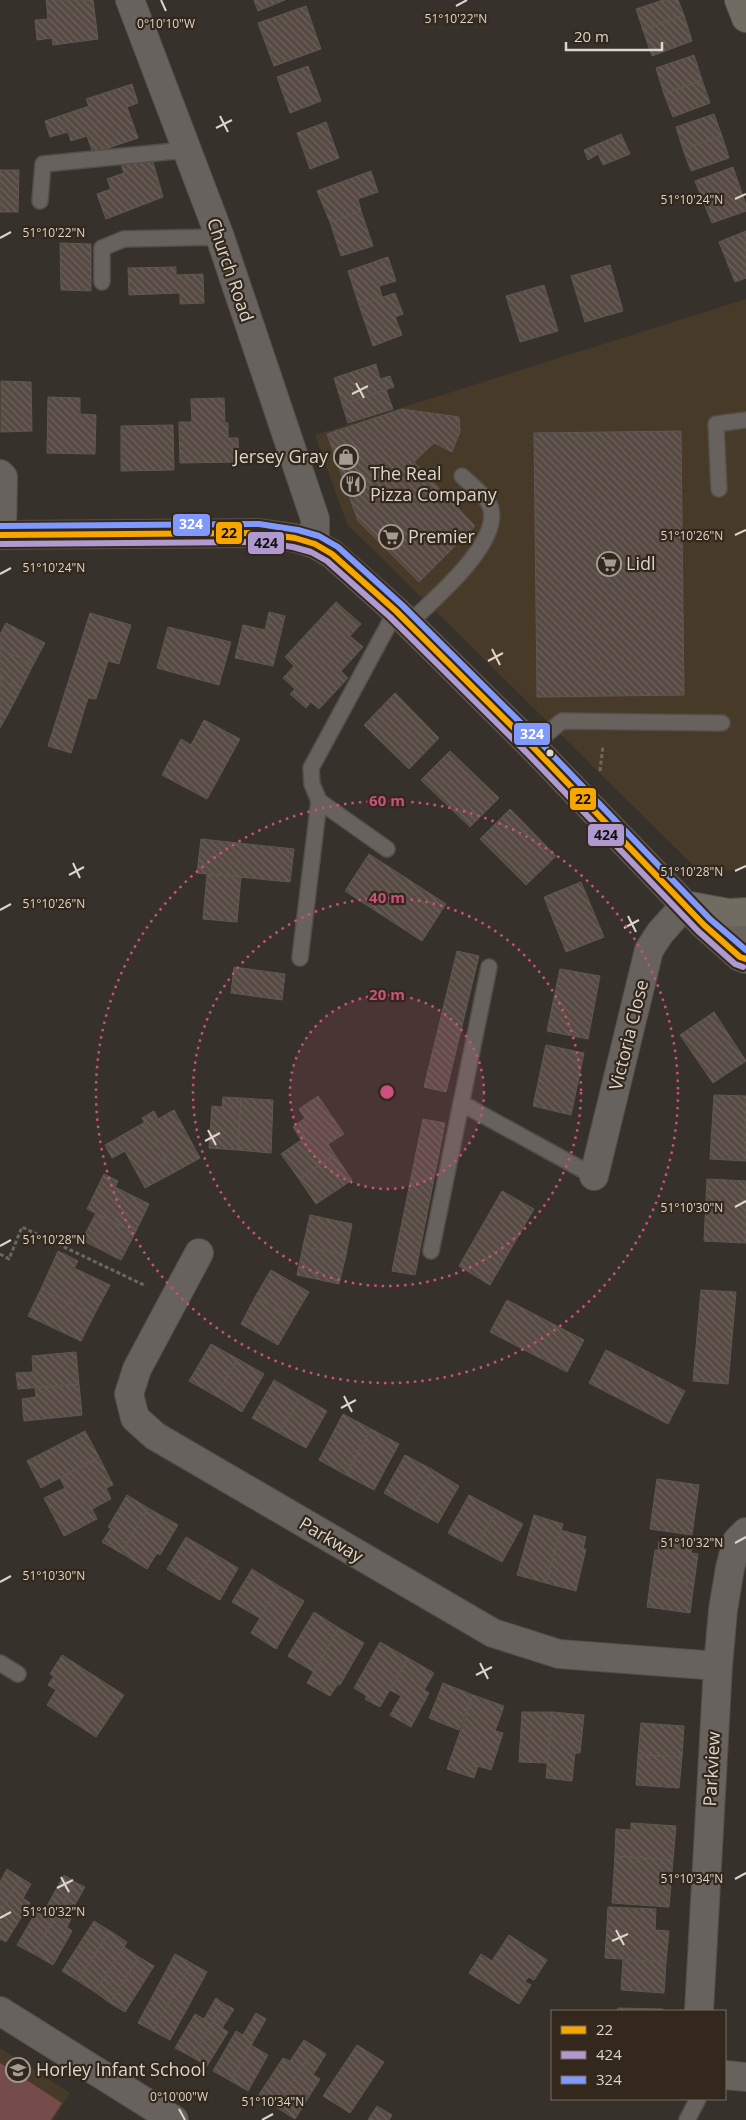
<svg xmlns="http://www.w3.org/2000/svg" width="746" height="2120" font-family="'Open Sans',sans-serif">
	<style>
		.built { fill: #473a28 }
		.grass { fill: #764c4b }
		.building { fill: url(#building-back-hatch); stroke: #5e5753 }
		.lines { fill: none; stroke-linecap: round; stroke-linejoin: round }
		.lane-casing { stroke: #544e48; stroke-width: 18 }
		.street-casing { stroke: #544e48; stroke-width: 30 }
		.secondary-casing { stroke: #544e48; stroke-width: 30 }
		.primary-casing { stroke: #544e48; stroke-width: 30 }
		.path { stroke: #6b6761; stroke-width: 3; stroke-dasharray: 4 2.5; stroke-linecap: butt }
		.lane { stroke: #67625d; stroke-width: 15 }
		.street { stroke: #67625d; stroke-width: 28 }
		.secondary { stroke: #67625d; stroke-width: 28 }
		.primary { stroke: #716c61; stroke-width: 28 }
		.bus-1-casing { stroke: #33281b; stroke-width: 10 }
		.bus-2-casing { stroke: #33281b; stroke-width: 10 }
		.bus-3-casing { stroke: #33281b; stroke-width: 10 }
		.bus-1 { stroke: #f7a600; stroke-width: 6 }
		.bus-2 { stroke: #af99cf; stroke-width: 6 }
		.bus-3 { stroke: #8099ff; stroke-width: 6 }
		.ticks { fill: none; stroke: #dcd5cc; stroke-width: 2 }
		.ring { fill: none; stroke: #ca517d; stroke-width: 2.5; stroke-dasharray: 2.5 5 }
		.bus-dot { fill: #dcd5cc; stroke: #33281b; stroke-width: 2 }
		.labels { text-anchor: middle; stroke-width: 4.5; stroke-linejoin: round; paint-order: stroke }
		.street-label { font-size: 18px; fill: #dcd5cc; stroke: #33281b }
		.poi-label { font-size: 18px; fill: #dcd5cc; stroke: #33281b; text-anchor: start }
		.ticks-label { font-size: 12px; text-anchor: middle; fill: #dcd5cc; stroke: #33281b; stroke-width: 4.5; stroke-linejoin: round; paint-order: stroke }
		.centre { fill: #ca517d; stroke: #33281b; stroke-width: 2.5 }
		.ring-label { font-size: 15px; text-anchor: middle; font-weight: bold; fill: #ca517d; stroke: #33281b; stroke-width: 4.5; stroke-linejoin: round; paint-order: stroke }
		.line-badge { stroke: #33281b; stroke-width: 2 }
		.badge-label { font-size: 14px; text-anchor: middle; font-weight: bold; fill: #fff }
		.pale-badge-label { font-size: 14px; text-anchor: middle; font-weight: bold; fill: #111 }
	</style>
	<defs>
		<pattern id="building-back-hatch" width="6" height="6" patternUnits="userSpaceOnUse" patternTransform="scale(1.25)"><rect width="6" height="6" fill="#564a43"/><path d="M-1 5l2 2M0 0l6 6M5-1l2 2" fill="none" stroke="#6e635d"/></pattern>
	</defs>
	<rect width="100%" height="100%" fill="#37312b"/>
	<path class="built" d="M746,299V869L700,872L347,524L315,435Z
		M0,2048L70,2093L53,2120H0Z"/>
	<path class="grass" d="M0,2063L62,2103L51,2120H0Z"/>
	<path class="building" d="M46,0H93L98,39L53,45L52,38L37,40L35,20L48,19Z
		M254,0H285L258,11Z
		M663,0H678L684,15L643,30L636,9Z
		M306,6L321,49L274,66L258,23Z
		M684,15L692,41L652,56L643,30Z
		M694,55L702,80L664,94L656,68Z
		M308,66L321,101L290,113L277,77Z
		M702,80L710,103L673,117L664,94Z
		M132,84L138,103L127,107L138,138L93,153L87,136L71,141L68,132L50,137L45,121L89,106L86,99Z
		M714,114L722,136L683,149L676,127Z
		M326,122L339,158L310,169L297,133Z
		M621,134L630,154L603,165L598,154L588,160L584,150Z
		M722,136L729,158L691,171L683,149Z
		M152,159L163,197L106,219L97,194L111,189L107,179L124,173L121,164Z
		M733,167L746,205V211L712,223L695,181Z
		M0,170H19L18,212H0Z
		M371,171L378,192L358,199L361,211L330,222L317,191Z
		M361,211L373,246L341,256L330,222Z
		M746,231V278L735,282L719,242Z
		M60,243L91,244V291L61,290Z
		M388,257L396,281L379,286L382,297L359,305L348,271Z
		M610,265L623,311L585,322L571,276Z
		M176,267V275L203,274L204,303L180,304V293L129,295L128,268Z
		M544,285L558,331L520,342L506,296Z
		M395,293L403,314L395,317L402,335L373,346L359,305Z
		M376,364L380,379L390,376L394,387L342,404L334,378Z
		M1,381L31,382L32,431L1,432Z
		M386,390L393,409L348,423L342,404Z
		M48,397L80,398V414L96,415L95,454L47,453Z
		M224,398L225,423H228V438H238L239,462L180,463L179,422H192L191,399Z
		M402,409L459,417L460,432L452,452L434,443L414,462L475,526L419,582L358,521L327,434Z
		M173,425L174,470L121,471V426Z
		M681,431L684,695L537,697L534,433Z
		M336,602L361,624L350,636L363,647L341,671L348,678L319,709L311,702L306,708L290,694L295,689L283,678L294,666L285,657Z
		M269,612L285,616L273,666L235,658L243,625L265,630Z
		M90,613L131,625L119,664L108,661L96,699L88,698L71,753L48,746Z
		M6,623L45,643L33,665L0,648V634Z
		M168,627L231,642L219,685L157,668Z
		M0,648L33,665L21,689L0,678Z
		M0,678L21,689L9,712L0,707Z
		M395,693L439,738L409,769L364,725Z
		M0,707L9,712L0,728Z
		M204,720L240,739L207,799L162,775L181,739L191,745Z
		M450,751L499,798L470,827L421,780Z
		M510,809L556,856L526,885L480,839Z
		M201,839L294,849L290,882L197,873Z
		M369,854L446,904L422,941L345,891Z
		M207,874L241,876L237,922L203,919Z
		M581,882L604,937L566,952L544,897Z
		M457,951L479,956L446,1092L424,1087Z
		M234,967L285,974L282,1000L231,993Z
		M560,969L600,976L588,1039L547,1031Z
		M714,1012L746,1061L713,1083L680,1035Z
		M546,1045L584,1053L571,1115L533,1106Z
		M714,1095L746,1096V1161L710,1159Z
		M318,1096L344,1134L328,1144L335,1155L299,1179L281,1154L301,1140L293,1127L305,1118L299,1109Z
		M223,1097L241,1098L238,1150L209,1148L212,1106L222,1107Z
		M241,1098L273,1100L271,1153L238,1150Z
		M174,1110L200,1158L173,1173L142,1118L154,1111L158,1119Z
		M423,1119L445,1123L415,1275L392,1271Z
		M145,1122L173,1173L145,1188L125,1151L112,1158L105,1145Z
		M335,1155L352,1180L316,1204L299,1179Z
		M104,1174L118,1181L115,1187L149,1204L135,1233L87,1209Z
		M707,1179L746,1181V1243L704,1241Z
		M502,1191L534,1209L490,1285L459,1266Z
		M96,1213L135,1233L121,1260L82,1240Z
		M310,1215L352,1224L346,1255L303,1246Z
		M303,1246L346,1255L339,1284L297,1275Z
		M58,1251L78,1261L74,1268L110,1285L94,1315L41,1289Z
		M271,1270L309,1292L293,1319L255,1297Z
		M41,1289L94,1315L81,1341L28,1316Z
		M701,1290L736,1292L728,1384L693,1381Z
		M255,1297L293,1319L278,1345L241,1324Z
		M507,1300L584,1340L567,1372L490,1332Z
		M211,1344L238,1359L216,1396L189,1381Z
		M606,1350L685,1391L668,1424L589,1383Z
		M76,1352L79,1384L18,1389L16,1373L33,1372L32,1356Z
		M238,1359L264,1374L242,1412L216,1396Z
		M274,1380L301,1396L279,1433L252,1418Z
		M79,1384L82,1415L24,1421L22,1399L36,1397L35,1388Z
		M301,1396L327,1411L306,1448L279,1433Z
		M343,1414L371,1429L346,1475L319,1460Z
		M371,1429L399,1444L374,1490L346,1475Z
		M85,1431L99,1457L41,1488L27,1461Z
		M405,1455L433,1470L412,1509L384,1493Z
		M99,1457L113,1485L106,1488L111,1499L92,1509L97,1519L64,1536L44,1498L65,1488L60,1478Z
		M433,1470L459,1486L438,1523L412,1509Z
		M657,1479L699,1485L692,1535L650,1529Z
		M127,1495L148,1508L121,1553L102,1542L111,1528L108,1527Z
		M469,1495L497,1510L476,1548L448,1533Z
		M148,1508L178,1525L160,1555L157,1553L147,1569L121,1553Z
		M497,1510L523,1524L502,1562L476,1548Z
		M534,1515L563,1524L546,1583L517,1575Z
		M560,1530L586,1537L583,1549H586L576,1591L546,1583Z
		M186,1537L213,1553L194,1585L167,1569Z
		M659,1541L692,1545L691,1553L698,1554L694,1583L651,1577L655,1550H658Z
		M213,1553L238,1568L220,1600L194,1585Z
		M252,1569L279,1586L260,1618L232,1602Z
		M651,1577L694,1583L690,1613L647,1607Z
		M279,1586L304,1601L276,1649L251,1633Z
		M314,1612L339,1628L314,1672L288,1656Z
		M339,1628L364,1643L340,1685L338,1684L330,1696L307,1683Z
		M380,1642L408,1658L380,1707L365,1699L367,1696L354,1688Z
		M62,1655L124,1695L96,1737L47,1705L56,1690L48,1685L54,1676L50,1674Z
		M408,1658L434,1673L424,1690L429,1693L411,1727L390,1715L401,1696L390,1690Z
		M443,1683L473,1695L459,1730L429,1718Z
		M473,1695L504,1706L495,1731L503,1733L491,1770L478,1766L474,1778L447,1769Z
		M522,1712H552L547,1763L519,1762Z
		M552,1712L584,1715L580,1753H575L572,1781L546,1778Z
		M641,1723L684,1726L682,1757L638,1755Z
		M638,1755L682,1757L679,1788L636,1785Z
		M631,1823L676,1826L673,1860L615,1856L616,1829L631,1830Z
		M615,1856L673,1860L669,1907L612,1903Z
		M7,1869L21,1878L0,1913V1882Z
		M64,1875L75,1882L34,1954L17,1945L36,1912L42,1915Z
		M21,1878L31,1884L23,1898L30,1903L6,1942L0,1939V1913Z
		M75,1882L85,1887L69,1915L72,1917L67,1927L72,1931L53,1965L34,1954Z
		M608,1907L656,1909L655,1930L669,1931L666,1962L605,1958Z
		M94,1921L110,1931L78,1981L62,1971Z
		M110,1931L127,1942L95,1992L78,1981Z
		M509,1935L547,1960L534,1980L528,1977L525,1982L531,1985L519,2004L469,1973L481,1954L492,1961Z
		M124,1947L139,1957L110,2003L95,1992Z
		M175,1954L191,1963L153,2031L138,2023Z
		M139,1957L154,1966L125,2012L110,2003Z
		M623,1960L666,1962L664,1993L621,1990Z
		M191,1963L207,1972L170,2040L153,2031Z
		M216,1998L224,2004L192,2057L175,2048L195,2014L204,2019Z
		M224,2004L234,2009L222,2028L228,2032L207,2066L192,2057Z
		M618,2008L663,2009V2011H617Z
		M256,2013L266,2019L231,2081L213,2071L236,2031L243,2035Z
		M304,2040L315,2047L276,2107L258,2096L283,2058L290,2061Z
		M251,2045L268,2055L248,2091L231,2081Z
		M357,2045L384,2062L350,2113L323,2096Z
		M315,2047L326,2054L313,2075L320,2079L295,2119L276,2107Z
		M377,2106L392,2115L389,2120H368Z"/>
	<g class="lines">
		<defs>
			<path id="lane" d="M40,201L43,164L186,150
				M102,282V248L124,239L220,237
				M719,489L716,424L746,420
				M408,624C431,602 507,539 489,504C485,495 469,483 462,476
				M532,746L562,721L722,723
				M387,849L319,801L312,784L311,768L396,611
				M300,958L319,801
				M461,1103L594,1176
				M431,1251L489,967
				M0,1663L18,1674
				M687,2120L698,2099"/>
			<path id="street" d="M130,0L220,237L315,519V544
				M0,474L3,477L2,535
				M594,1176L649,950L660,933L685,905
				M199,1253L137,1369L129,1394L135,1418L155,1436L493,1633L559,1654L718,1666
				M0,2011L174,2120
				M699,2011L718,1666L723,1610L730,1568L737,1541L746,1532
				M725,2075L746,2077"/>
			<path id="secondary" d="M0,535L259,533L295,538L315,544L332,554L396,611L532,746L704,925L740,957L746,959
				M705,925L746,934"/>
			<path id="primary" d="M739,0L746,18
				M685,905L729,913L746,912"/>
		</defs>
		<use href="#lane" class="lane-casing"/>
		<use href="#street" class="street-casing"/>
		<use href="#secondary" class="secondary-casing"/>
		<use href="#primary" class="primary-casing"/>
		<path class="path" d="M600,771L603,745
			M0,1254L9,1259L22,1227L146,1286"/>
		<use href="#lane" class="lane"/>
		<use href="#street" class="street"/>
		<use href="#secondary" class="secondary"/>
		<use href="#primary" class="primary"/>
		<defs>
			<path id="bus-1" d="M0,535L259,533L295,538L315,544L332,554L396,611L532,746L704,925L740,957L746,959"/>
			<path id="bus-2" d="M0,544L258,542L293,547L311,552L327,561L390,617L526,752L698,931L735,964L743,967"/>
			<path id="bus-3" d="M0,526L259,524L298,530L319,536L338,547L402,605L538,740L710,919L746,950"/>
		</defs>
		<use href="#bus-1" class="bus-1-casing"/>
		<use href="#bus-2" class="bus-2-casing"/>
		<use href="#bus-3" class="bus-3-casing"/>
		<use href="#bus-1" class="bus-1"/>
		<use href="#bus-2" class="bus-2"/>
		<use href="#bus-3" class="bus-3"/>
	</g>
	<path class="ticks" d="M161,0L166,11M456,6L467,0M220,116L228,132M216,128L232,120M735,199L746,194M0,238L11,232M356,383L364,398M352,394L368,386M735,535L746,530M0,574L11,568M492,649L500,665M488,661L503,653M73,863L80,878M735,871L746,866M69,875L84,867M0,910L11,904M628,916L636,932M624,928L639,920M208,1130L216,1145M205,1141L220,1133M735,1207L746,1201M0,1246L11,1240M344,1396L352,1412M341,1408L356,1400M735,1543L746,1537M0,1582L11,1576M480,1663L488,1679M476,1675L492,1667M61,1877L69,1892M735,1879L746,1873M57,1888L73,1880M0,1918L11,1912M616,1930L624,1945M612,1941L628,1934M179,2109L185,2120M262,2120L273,2114"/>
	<circle cx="387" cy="1092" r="97" fill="#ca517d" fill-opacity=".12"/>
	<g class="ring">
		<circle cx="387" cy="1092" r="97"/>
		<circle cx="387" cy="1092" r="194"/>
		<circle cx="387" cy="1092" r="291"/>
	</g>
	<defs>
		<symbol id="shop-ring" viewBox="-11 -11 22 22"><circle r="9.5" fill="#33281b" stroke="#a29c94" stroke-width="1.5"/><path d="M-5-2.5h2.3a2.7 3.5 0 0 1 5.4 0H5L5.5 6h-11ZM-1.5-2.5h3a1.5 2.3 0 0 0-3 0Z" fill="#a29c94"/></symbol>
		<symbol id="restaurant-ring" viewBox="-11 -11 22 22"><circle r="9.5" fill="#33281b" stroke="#a29c94" stroke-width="1.5"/><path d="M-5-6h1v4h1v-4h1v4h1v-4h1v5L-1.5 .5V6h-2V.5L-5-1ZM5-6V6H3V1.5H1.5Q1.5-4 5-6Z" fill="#a29c94"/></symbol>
		<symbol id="supermarket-ring" viewBox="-11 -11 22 22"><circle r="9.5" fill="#33281b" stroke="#a29c94" stroke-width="1.5"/><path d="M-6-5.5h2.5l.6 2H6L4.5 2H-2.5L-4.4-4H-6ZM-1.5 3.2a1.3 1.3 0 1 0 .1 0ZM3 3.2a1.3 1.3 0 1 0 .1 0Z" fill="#a29c94"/></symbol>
		<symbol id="school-ring" viewBox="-11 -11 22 22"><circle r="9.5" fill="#33281b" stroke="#a29c94" stroke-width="1.5"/><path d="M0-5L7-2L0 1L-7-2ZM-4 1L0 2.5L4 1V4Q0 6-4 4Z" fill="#a29c94"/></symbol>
	</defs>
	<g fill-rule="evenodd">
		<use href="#shop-ring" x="332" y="443" width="28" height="28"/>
		<use href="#restaurant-ring" x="339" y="470" width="28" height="28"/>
		<use href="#supermarket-ring" x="377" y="523" width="28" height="28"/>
		<use href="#supermarket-ring" x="595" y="550" width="28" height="28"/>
		<use href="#school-ring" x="4" y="2056" width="28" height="28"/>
	</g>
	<circle class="bus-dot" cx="550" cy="753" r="4.5"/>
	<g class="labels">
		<g class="street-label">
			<text transform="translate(230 270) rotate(71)" y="6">Church Road</text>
			<text transform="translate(629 1035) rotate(-76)" y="6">Victoria Close</text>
			<text transform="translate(331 1540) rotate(31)" y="6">Parkway</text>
			<text transform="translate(712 1769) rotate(-87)" y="6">Parkview</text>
		</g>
		<g class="poi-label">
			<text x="328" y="463" text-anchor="end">Jersey Gray</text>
			<text x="370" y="480">The Real<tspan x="370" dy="21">Pizza Company</tspan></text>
			<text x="408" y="543">Premier</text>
			<text x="626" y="570">Lidl</text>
			<text x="36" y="2076">Horley Infant School</text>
		</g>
	</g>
	<g class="ticks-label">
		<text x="456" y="23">51°10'22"N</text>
		<text x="166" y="28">0°10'10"W</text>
		<text x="692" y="204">51°10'24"N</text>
		<text x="54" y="237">51°10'22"N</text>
		<text x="692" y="540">51°10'26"N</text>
		<text x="54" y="572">51°10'24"N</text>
		<text x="692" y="876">51°10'28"N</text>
		<text x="54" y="908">51°10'26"N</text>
		<text x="692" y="1212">51°10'30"N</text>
		<text x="54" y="1244">51°10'28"N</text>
		<text x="692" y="1547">51°10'32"N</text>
		<text x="54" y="1580">51°10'30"N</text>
		<text x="692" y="1883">51°10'34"N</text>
		<text x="54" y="1916">51°10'32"N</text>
		<text x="179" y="2101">0°10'00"W</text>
		<text x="273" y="2106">51°10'34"N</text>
	</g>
	<circle cx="387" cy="1092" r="8" class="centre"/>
	<g class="ring-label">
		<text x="387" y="806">60 m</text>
		<text x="387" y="903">40 m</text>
		<text x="387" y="1000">20 m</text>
	</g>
	<g class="line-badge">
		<rect x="172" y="513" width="39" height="24" rx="5" fill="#8099ff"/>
		<rect x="215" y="521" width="28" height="24" rx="5" fill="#f7a600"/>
		<rect x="247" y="531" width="38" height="24" rx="5" fill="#af99cf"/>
		<rect x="513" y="722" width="38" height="24" rx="5" fill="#8099ff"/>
		<rect x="569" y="787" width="28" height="24" rx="5" fill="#f7a600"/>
		<rect x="587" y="823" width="38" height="24" rx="5" fill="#af99cf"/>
	</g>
	<g class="badge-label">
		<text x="191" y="529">324</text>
		<text x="532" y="739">324</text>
	</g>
	<g class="pale-badge-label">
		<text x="229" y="538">22</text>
		<text x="266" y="548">424</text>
		<text x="583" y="804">22</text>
		<text x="606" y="840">424</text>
	</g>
	<rect x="551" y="2010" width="175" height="90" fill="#33281b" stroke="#776d62"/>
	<rect x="561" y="2026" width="25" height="8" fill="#f7a600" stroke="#776d62"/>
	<text x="596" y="2035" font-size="15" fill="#dcd5cc">22</text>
	<rect x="561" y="2051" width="25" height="8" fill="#af99cf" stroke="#776d62"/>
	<text x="596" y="2060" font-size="15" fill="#dcd5cc">424</text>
	<rect x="561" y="2076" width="25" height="8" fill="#8099ff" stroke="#776d62"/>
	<text x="596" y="2085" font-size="15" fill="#dcd5cc">324</text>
	<path d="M566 42v8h96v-8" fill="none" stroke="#dcd5cc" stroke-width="2.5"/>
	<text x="574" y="42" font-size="15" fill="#dcd5cc" stroke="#33281b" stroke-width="4" paint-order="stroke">20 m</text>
</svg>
